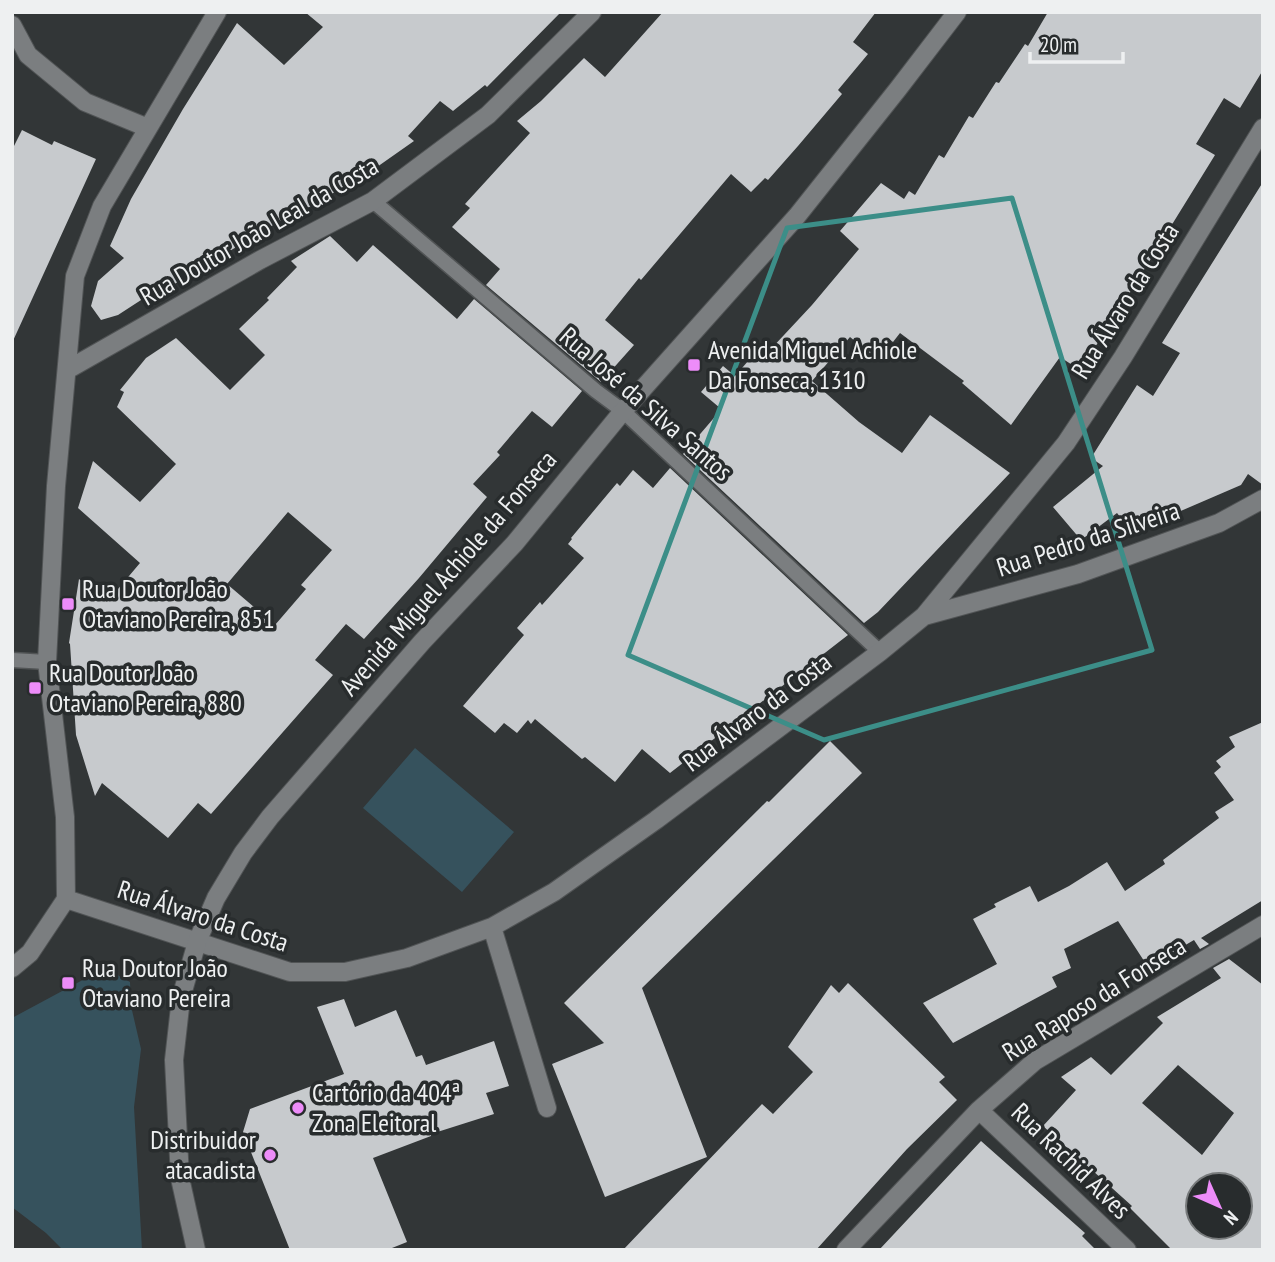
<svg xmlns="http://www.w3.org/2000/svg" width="1275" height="1262" font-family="'PT Sans Narrow',sans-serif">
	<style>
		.green { fill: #36525d }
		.building { fill: #c7cacd; fill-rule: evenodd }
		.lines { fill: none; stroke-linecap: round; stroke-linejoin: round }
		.lane-casing { stroke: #515455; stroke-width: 17 }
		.street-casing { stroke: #515455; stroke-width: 20 }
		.secondary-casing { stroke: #515455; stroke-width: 20 }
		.lane { stroke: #7b7e80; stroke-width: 14 }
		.street { stroke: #7b7e80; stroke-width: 18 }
		.secondary { stroke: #7b7e80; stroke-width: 18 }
		.marked { fill: none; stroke: #3c8e88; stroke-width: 5; stroke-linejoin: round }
		.poi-dot { fill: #ed8cf9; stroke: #282c2d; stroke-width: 2.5 }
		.labels { text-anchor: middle; stroke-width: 7; stroke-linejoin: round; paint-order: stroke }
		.street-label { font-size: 26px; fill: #eef0f1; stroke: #282c2d }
		.poi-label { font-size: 26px; fill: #eef0f1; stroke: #282c2d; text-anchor: start }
	</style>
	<rect width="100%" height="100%" fill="#323637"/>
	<path class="green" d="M415,748L514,832L462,892L363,808Z
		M105,968L130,982L131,1006L141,1049L134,1107L142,1250H63L46,1233L12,1207V1018Z"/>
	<path class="building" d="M305,12H561L487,87L485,85L453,111L440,101L408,136L414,141L377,167L306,209L305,206L161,292L158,289L118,315L101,320L91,306L98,281L124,258L110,246L131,199L183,109L237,23L284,65L323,27Z
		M663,12H876L853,42L868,54L838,90L842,94L798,146L768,180L765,178L751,192L731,174L641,280L639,278L605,320L634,345L601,382L486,285L500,269L452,227L470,208L465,204L530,133L517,121L541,101L584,58L605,77Z
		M1048,12H1263V70L1240,108L1224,98L1196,144L1215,155L1116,315L1080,370L1060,357L1011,425L962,383L964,381L900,333L893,342L889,339L880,349L878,348L872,355L850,337L812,381L859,422L902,453L930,415L1010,473L878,612L864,623L683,454L719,412L718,411L720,408L701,392L723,366L735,376L763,344L770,350L812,305L859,249L840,231L881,183L904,199L909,191L915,195L939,155L944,158L969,116L973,118L996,82L999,83L1025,44L1028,46Z
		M22,130L52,145L54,141L96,159L12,343V150Z
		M1263,182V485L1248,474L1241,485L1132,532L1117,513L1081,540L1053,507L1103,466L1091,458L1137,385L1153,396L1180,353L1162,343Z
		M330,236L357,262L373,245L457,319L474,299L582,391L552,427L532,411L497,452L500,455L473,484L487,497L419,578L364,639L346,624L315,660L333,675L211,814L198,803L168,838L102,783L95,796L76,735L70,644L69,643L79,579L107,602L140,563L78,508L93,461L140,502L176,464L117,407L124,392L120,390L146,358L176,338L230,390L265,355L239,329L269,300L267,298L297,267L291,261ZM288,512L332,550L301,585L306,589L275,625L227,584Z
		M670,468L848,635L670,773L642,749L615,782L585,757L582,759L535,719L531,724L528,720L517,733L504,723L495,733L463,706L524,635L517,628L540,602L542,605L584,558L568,544L572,539L571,538L617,483L620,486L633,470L653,488Z
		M1263,722V900L1201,938L1209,944L1200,949L1194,940L1148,967L1118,921L1064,949L1071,968L1052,977L1057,987L953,1043L923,1003L997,964L973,919L996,907L994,904L1030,886L1038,902L1069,886L1107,862L1125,891L1165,864L1163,860L1219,818L1215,812L1234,800L1214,773L1221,767L1216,761L1235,747L1229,737Z
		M830,741L862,773L642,988L707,1157L605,1197L552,1064L604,1043L564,1003L767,801L769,802Z
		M1229,959L1263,985V1250H1172L1130,1208L1132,1206L1043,1126L1076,1090L1061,1077L1091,1057L1111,1075L1163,1023L1157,1017L1221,978L1213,968ZM1178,1065L1234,1113L1202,1155L1142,1103ZM1198,1185H1240V1227H1198Z
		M848,983L945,1077L939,1082L957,1100L907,1149L816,1250H623L762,1104L773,1114L813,1072L788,1047L831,985L839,993Z
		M344,999L355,1027L396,1010L416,1057L422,1055L426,1065L494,1041L509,1086L486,1093L494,1114L431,1134V1136L373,1158L407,1242L387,1250H290L243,1132L250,1109L344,1074L317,1007Z
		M981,1141L1085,1233L1082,1236L1096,1250H879Z"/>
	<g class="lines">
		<defs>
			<path id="lane" d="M373,201L596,391L623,411L880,652
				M12,660L47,662"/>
			<path id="street" d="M12,25L28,55L85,102L148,128
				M67,370L260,260L373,201L488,115L592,12
				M924,616L1078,574L1219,523L1263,499
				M66,899L290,972H345L407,958L492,927L554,892L656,820L880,652L924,616L1066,443L1123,357L1263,128
				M66,899L65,817L47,662L56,486L75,276L102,206L217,12
				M492,927L547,1108
				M12,968L30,953L66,899
				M979,1110L1127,1250
				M846,1250L979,1110L1035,1061L1263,925"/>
			<path id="secondary" d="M196,1250L180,1178L174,1060L181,998L197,942L216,898L243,853L270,817L422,642L515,543L623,411L797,216L898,89L957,12"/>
		</defs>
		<use href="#lane" class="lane-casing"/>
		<use href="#street" class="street-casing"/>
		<use href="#secondary" class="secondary-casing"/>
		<use href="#lane" class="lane"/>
		<use href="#street" class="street"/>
		<use href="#secondary" class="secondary"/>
	</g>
	<path class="marked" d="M1012,198L1152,650L824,740L628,655L787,228Z"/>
	<g class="poi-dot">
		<rect x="687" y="358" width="14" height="14" rx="3.5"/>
		<rect x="61" y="597" width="14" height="14" rx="3.5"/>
		<rect x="28" y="681" width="14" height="14" rx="3.5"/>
		<rect x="61" y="976" width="14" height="14" rx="3.5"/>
		<circle cx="298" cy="1108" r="7"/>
		<circle cx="270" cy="1155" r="7"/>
	</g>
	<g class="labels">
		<g class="street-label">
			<text transform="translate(259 231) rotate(-30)" y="9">Rua Doutor João Leal da Costa</text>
			<text transform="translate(1125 301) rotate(-58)" y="9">Rua Álvaro da Costa</text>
			<text transform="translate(646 404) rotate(41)" y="9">Rua José da Silva Santos</text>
			<text transform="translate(1088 539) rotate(-18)" y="9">Rua Pedro da Silveira</text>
			<text transform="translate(448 573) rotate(-49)" y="9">Avenida Miguel Achiole da Fonseca</text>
			<text transform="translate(757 712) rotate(-37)" y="9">Rua Álvaro da Costa</text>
			<text transform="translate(203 916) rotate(18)" y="9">Rua Álvaro da Costa</text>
			<text transform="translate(1094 999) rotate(-32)" y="9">Rua Raposo da Fonseca</text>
			<text transform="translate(1071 1161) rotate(44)" y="9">Rua Rachid Alves</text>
		</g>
		<g class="poi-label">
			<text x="708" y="359">Avenida Miguel Achiole<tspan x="708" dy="30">Da Fonseca, 1310</tspan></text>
			<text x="82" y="598">Rua Doutor João<tspan x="82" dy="30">Otaviano Pereira, 851</tspan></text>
			<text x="49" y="682">Rua Doutor João<tspan x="49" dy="30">Otaviano Pereira, 880</tspan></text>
			<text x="82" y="977">Rua Doutor João<tspan x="82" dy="30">Otaviano Pereira</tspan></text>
			<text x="312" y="1102">Cartório da 404ª<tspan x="312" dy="30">Zona Eleitoral</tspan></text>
			<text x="256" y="1149" text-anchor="end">Distribuidor<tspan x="256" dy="30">atacadista</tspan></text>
		</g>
	</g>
	<rect width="1275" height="1262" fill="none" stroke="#eef0f1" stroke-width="28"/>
	<g transform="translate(1219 1206) rotate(135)"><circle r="33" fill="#282c2d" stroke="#777a7b" stroke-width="2"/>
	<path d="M0-5L12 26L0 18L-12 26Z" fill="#ed8cf9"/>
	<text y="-10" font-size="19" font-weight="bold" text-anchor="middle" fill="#eef0f1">N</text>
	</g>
	<path d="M1030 52v10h93v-10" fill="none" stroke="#eef0f1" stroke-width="3.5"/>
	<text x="1040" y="52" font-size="21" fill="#eef0f1" stroke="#282c2d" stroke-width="5" paint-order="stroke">20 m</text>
</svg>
